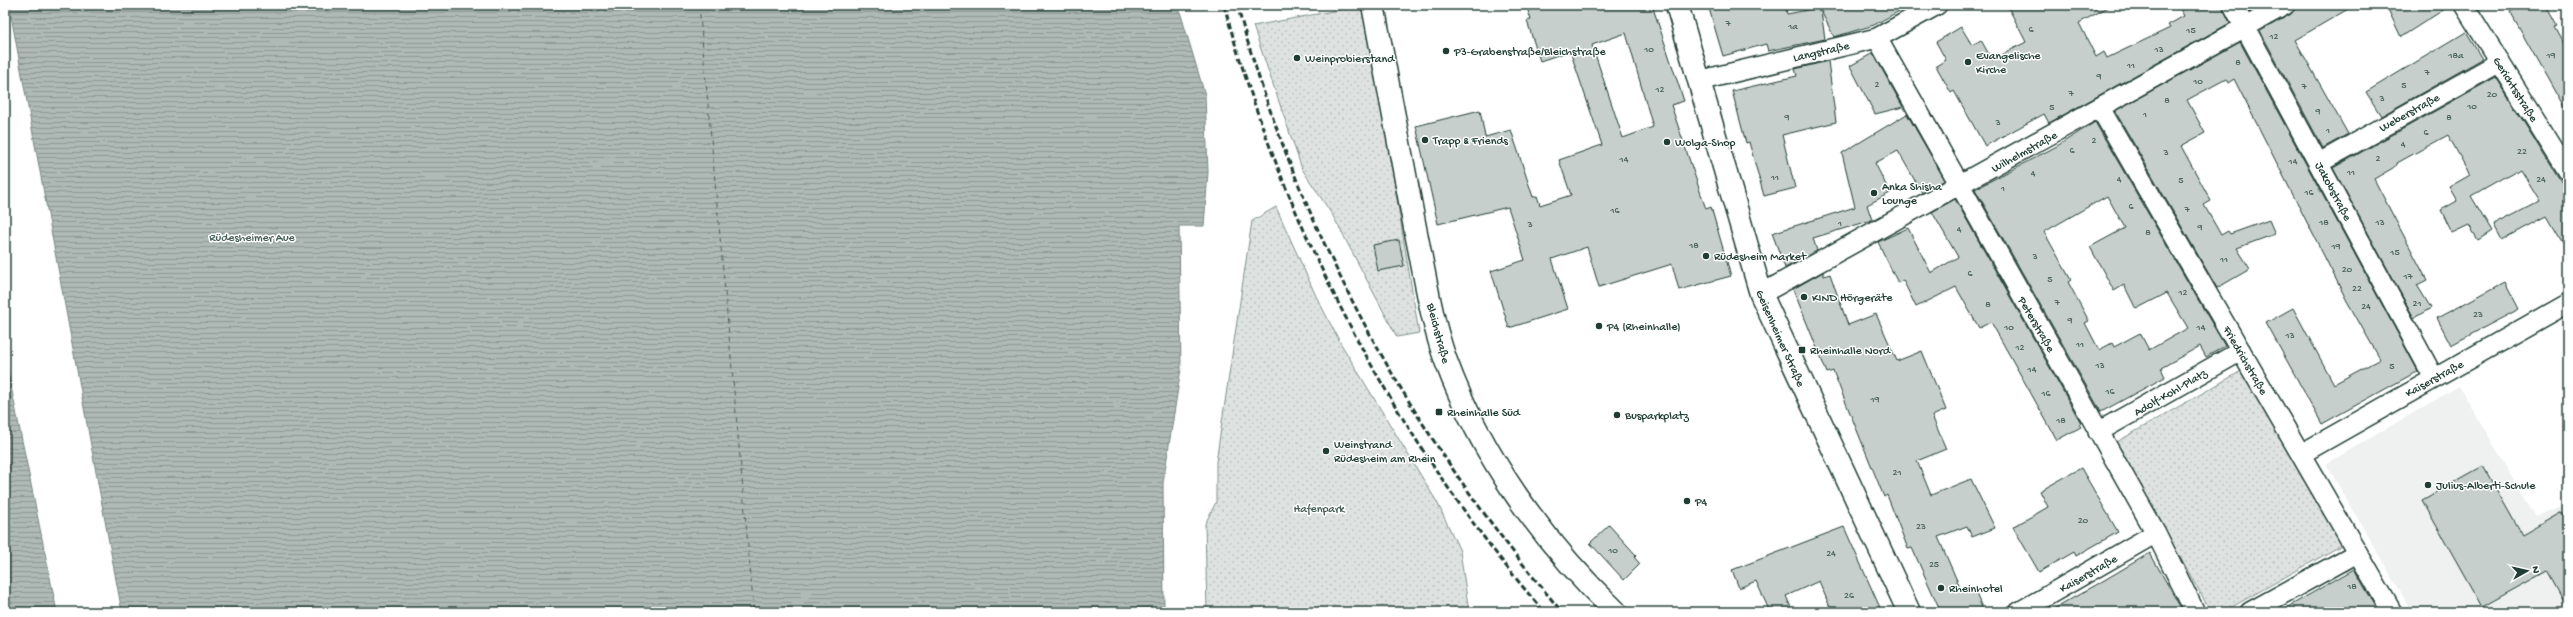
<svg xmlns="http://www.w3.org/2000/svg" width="2573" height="617" font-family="'Gochi Hand',sans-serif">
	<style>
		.built { fill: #eef1f0 }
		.grass { fill: url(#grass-dots); stroke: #7e908b }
		.water { fill: url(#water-rules); stroke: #758883 }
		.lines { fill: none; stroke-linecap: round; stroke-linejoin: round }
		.ferry { stroke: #4a625b; stroke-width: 1; stroke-dasharray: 5 4; stroke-linecap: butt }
		.building { fill: #c7cfcc; stroke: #1f3d34; fill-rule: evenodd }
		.minor-casing { stroke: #1f3d34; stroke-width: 22 }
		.primary-casing { stroke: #1f3d34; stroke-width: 25 }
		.minor { stroke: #fff; stroke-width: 19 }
		.primary { stroke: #fff; stroke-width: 22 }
		.rail { stroke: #1f3d34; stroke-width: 3; stroke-dasharray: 6 3; stroke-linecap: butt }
		.poi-dot { fill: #1f3d34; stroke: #fff; stroke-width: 1.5 }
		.labels { text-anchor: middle; stroke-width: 3; stroke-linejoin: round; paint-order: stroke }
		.number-label { font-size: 10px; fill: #49625a }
		.poi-label { font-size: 12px; fill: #1f3d34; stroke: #fff; text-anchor: start }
		.street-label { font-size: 12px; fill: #1f3d34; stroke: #fff }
		.park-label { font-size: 12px; fill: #455e57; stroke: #fff }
	</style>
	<defs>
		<pattern id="grass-dots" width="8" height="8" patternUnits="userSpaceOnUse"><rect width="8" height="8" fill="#dee3e2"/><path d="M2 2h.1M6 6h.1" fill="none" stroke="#bec4c2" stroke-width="1.8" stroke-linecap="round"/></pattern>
		<pattern id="water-rules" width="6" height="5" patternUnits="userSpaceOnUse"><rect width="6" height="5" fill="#afbab7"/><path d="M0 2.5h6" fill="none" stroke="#8e9896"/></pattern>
	</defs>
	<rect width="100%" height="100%" fill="#fff"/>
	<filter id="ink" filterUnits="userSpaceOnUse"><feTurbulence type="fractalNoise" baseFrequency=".025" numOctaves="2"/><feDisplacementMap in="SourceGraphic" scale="8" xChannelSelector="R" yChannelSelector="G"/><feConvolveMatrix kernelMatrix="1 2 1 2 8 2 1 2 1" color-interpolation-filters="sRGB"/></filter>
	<g filter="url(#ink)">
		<path class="built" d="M2459,386L2536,517L2565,506L2568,510V612H2412L2326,464Z"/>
		<path class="grass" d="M1365,5L1419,333L1397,337L1333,216L1302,169L1253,26Z
			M1276,207L1316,296L1341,344L1437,502L1460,551L1469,612H1207L1205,524L1216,502V462L1252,221Z
			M2243,370L2342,545L2223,612H2211L2115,443Z"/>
		<path class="water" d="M9,5H1178L1205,95L1208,172L1204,226H1179L1181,369L1163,483L1164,612H122Z
			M5,357L57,612H5Z"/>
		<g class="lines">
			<path class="ferry" d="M699,5L754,612"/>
		</g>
		<path class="building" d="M1526,5H1652L1684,101L1671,105L1706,209L1711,207L1731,276L1679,290L1672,264L1599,287L1587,247L1552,259L1568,309L1509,328L1491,271L1525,260L1508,207L1438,224L1416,126L1480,110L1485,137L1511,130L1533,197L1537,196L1540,205L1571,195L1559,160L1602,145L1570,51L1540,61L1527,21L1531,20ZM1626,33L1653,127L1623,138L1592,45Z
			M1708,5H1785L1787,14L1833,5H1910L1874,25L1834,37L1821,11L1825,39L1768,51L1766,44L1723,56Z
			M2007,5H2112L2079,23L2096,57L2104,52L2107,58L2170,28L2168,25L2184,16L2178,5H2222L2230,23L2049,123L2044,114L1985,146L1954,91L1951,93L1936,66L1946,60L1936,42L1961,27L1972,45L1981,40L1992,60L2026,42Z
			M2246,5H2262L2249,12Z
			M2296,5H2355L2295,40L2348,134L2323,148L2260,31L2291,14Z
			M2386,5H2451L2401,37Z
			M2521,5H2547L2558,25L2555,26L2568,50V115L2510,12Z
			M2466,32L2482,59L2381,116L2366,92Z
			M2240,42L2418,371L2322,424L2266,323L2293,308L2334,384L2380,359L2347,301L2234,79L2228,83L2226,79L2187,100L2205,133L2181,146L2211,201L2204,205L2221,235L2228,231L2230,234L2269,220L2275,234L2237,248L2250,269L2217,288L2115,111Z
			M1873,53L1903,107L1875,114L1850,66Z
			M1828,61L1836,122L1782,135L1795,188L1764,196L1749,142L1746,143L1732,91L1797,76L1795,69Z
			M2496,77L2568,194V252L2547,216L2502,240L2494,225L2540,201L2521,170L2516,173L2515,171L2471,196L2492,231L2478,240L2469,225L2452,233L2441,210L2457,201L2449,187L2470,175L2448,135L2397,163L2398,165L2374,179L2427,280L2417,285L2431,308L2414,318L2333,168Z
			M1907,114L1945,180L1922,193L1898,151L1875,163L1890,193L1867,205L1872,220L1813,238L1817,251L1785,268L1772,233L1855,207L1842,153Z
			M2095,122L2225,346L2206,357L2200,346L2161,368L2165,377L2101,412L1975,189L2057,146ZM2107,196L2125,228L2090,247L2114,291L2124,285L2136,309L2167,293L2188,328L2149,350L2140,333L2114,347L2112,343L2099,350L2085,323L2089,321L2068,282L2071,280L2044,232Z
			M1955,199L2081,423L2079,424L2081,427L2057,440L1991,322L1979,328L1956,287L1916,307L1903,280L1898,283L1878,242L1908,228L1931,273L1958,257L1932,212Z
			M1399,240L1404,266L1378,271L1373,245Z
			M1823,272L1824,276L1830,274L1848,325L1876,314L1897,361L1922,351L1946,410L1932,416L1946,449L1917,461L1931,495L1971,479L1995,528L1972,537L1967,526L1938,537L1962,592L1973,587L1984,612H1941L1912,548L1908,549L1887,495L1884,497L1833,371L1827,373L1793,289Z
			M2505,282L2519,309L2451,345L2437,318Z
			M2483,466L2522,535L2562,512L2568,523V609L2547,571L2482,607L2422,500Z
			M2081,468L2118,532L2076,556L2074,552L2039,572L2013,527L2048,507L2040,491Z
			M1609,525L1636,555L1634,557L1640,564L1624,580L1590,543Z
			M1844,527L1882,612H1832L1819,581L1786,596L1793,612H1770L1756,581L1739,588L1732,570Z
			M2150,553L2183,612H2048L2096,585Z
			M2354,569L2379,612H2279Z"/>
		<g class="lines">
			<defs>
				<path id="minor" d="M2233,5L2434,378
					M2464,5L2568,172
					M1877,38L2156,533L2195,612
					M1698,81L1877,38L1937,5
					M2100,108L2392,612
					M2319,163L2500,62
					M1761,294L2285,5
					M2098,432L2241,351
					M2301,454L2568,303
					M2019,612L2156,533
					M2250,612L2357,553"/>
				<path id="primary" d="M1373,5C1387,81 1401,157 1416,233C1425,275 1431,320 1446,361C1481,456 1543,542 1616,612
					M1677,5L1761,294L1909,612"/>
			</defs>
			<use href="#minor" class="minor-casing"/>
			<use href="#primary" class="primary-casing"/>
			<use href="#minor" class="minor"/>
			<use href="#primary" class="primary"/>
			<path class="rail" d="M1224,5C1285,228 1393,436 1544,612
				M1237,5C1301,235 1408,430 1562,612"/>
		</g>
	</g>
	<g class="poi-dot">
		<circle cx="1446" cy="51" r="4"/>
		<circle cx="1297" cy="58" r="4"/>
		<circle cx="1968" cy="62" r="4"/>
		<circle cx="1425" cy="140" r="4"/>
		<circle cx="1667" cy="142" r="4"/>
		<circle cx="1874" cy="193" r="4"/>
		<circle cx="1706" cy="256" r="4"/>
		<circle cx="1804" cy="297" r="4"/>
		<circle cx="1599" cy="326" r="4"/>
		<rect x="1798" y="346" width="8" height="8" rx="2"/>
		<rect x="1435" y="408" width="8" height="8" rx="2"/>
		<circle cx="1617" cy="415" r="4"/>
		<circle cx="1326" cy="451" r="4"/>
		<circle cx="2428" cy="485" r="4"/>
		<circle cx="1687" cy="501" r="4"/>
		<circle cx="1941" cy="588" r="4"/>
	</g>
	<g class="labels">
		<g class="number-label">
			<text x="1728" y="26">7</text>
			<text x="1793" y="29">1a</text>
			<text x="2031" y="32">6</text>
			<text x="2191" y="33">15</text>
			<text x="2274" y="39">12</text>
			<text x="1649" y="52">10</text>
			<text x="2159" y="52">13</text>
			<text x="2456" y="58">18a</text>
			<text x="2551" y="58">19</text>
			<text x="2238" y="65">8</text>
			<text x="2131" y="68">11</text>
			<text x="2427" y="75">7</text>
			<text x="2099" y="79">9</text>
			<text x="2198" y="84">10</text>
			<text x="1877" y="87">2</text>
			<text x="2404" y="88">5</text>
			<text x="2304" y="89">7</text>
			<text x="1660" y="92">12</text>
			<text x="2071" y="96">7</text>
			<text x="2492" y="97">20</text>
			<text x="2382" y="101">3</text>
			<text x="2167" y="103">8</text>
			<text x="2472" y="109">10</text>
			<text x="2052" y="110">5</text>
			<text x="2318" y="114">9</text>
			<text x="2145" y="117">1</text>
			<text x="1787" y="120">9</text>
			<text x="2449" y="120">8</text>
			<text x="1998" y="125">3</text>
			<text x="2328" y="133">1</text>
			<text x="2426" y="135">6</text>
			<text x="2094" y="143">2</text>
			<text x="2403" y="147">4</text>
			<text x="2072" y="153">6</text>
			<text x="2522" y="154">22</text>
			<text x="2166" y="155">3</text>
			<text x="2378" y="161">2</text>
			<text x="1624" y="162">14</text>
			<text x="2293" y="164">14</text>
			<text x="2351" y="175">11</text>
			<text x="2033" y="176">4</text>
			<text x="1775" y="180">11</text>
			<text x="2119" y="182">4</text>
			<text x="2541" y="182">24</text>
			<text x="2181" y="183">5</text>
			<text x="2003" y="191">1</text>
			<text x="2309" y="195">16</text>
			<text x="2131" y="209">6</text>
			<text x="2187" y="212">7</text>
			<text x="1615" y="213">16</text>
			<text x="2324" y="225">18</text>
			<text x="2380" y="225">13</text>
			<text x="1840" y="226">1</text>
			<text x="1530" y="227">3</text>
			<text x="2200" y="230">9</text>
			<text x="1959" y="232">4</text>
			<text x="2148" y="235">8</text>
			<text x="1694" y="248">18</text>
			<text x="2336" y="249">19</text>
			<text x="2395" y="255">15</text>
			<text x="2035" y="259">3</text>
			<text x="2224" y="262">11</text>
			<text x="2347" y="272">20</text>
			<text x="1970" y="276">6</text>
			<text x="2408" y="279">17</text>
			<text x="2050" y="282">5</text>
			<text x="2357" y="291">22</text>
			<text x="2183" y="295">12</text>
			<text x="2057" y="305">7</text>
			<text x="2417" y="306">21</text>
			<text x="1988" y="307">8</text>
			<text x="2366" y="309">24</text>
			<text x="2478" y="317">23</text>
			<text x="2070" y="323">9</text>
			<text x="2009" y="330">10</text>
			<text x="2201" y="330">14</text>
			<text x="2290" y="338">13</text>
			<text x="2080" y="347">11</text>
			<text x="2020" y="350">12</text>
			<text x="2100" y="368">13</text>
			<text x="2392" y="369">5</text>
			<text x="2032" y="372">14</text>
			<text x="2110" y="394">16</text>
			<text x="2046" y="396">16</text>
			<text x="1875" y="402">19</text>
			<text x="2061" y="423">18</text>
			<text x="1897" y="475">21</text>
			<text x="2083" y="523">20</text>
			<text x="1921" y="529">23</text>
			<text x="1613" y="553">10</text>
			<text x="1831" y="556">24</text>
			<text x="1934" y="567">25</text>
			<text x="2352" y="589">18</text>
			<text x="1849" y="598">26</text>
		</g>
		<g class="poi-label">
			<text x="1454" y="55">P3-Grabenstraße/Bleichstraße</text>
			<text x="1976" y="59">Evangelische<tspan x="1976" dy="14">Kirche</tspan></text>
			<text x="1305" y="62">Weinprobierstand</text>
			<text x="1433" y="144">Trapp &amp; Friends</text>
			<text x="1675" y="146">Wolga-Shop</text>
			<text x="1882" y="190">Anka Shisha<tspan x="1882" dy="14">Lounge</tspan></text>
			<text x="1714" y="260">Rüdesheim Market</text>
			<text x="1812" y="301">KIND Hörgeräte</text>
			<text x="1607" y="330">P4 (Rheinhalle)</text>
			<text x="1810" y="354">Rheinhalle Nord</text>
			<text x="1447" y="416">Rheinhalle Süd</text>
			<text x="1625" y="419">Busparkplatz</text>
			<text x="1334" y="448">Weinstrand<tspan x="1334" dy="14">Rüdesheim am Rhein</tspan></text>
			<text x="2436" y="489">Julius-Alberti-Schule</text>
			<text x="1695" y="505">P4</text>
			<text x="1949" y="592">Rheinhotel</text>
		</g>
		<g class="street-label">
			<text transform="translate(1821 51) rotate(-13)" y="4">Langstraße</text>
			<text transform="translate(2516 89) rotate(58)" y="4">Gerichtsstraße</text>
			<text transform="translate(2409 112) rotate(-29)" y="4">Weberstraße</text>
			<text transform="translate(2024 151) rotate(-29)" y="4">Wilhelmstraße</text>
			<text transform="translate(2334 191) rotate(62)" y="4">Jakobstraße</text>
			<text transform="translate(2037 324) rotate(60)" y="4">Peterstraße</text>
			<text transform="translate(1439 333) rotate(75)" y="4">Bleichstraße</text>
			<text transform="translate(1781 338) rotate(66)" y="4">Geisenheimer Straße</text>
			<text transform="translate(2246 360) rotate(60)" y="4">Friedrichstraße</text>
			<text transform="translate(2434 378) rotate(-29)" y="4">Kaiserstraße</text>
			<text transform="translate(2170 392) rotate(-30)" y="4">Adolf-Kohl-Platz</text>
			<text transform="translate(2088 573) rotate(-30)" y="4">Kaiserstraße</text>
		</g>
		<g class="park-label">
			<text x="252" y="241">Rüdesheimer Aue</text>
			<text x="1319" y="512">Hafenpark</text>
		</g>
	</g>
	<rect width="2573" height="617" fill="none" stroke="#fff" stroke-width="20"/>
	<rect x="10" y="10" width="2553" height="597" fill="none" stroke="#1f3d34" stroke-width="1.5" filter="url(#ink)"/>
	<g transform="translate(2527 571) rotate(82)" stroke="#ffffff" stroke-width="3" paint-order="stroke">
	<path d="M0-3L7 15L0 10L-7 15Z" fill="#1f3d34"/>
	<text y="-6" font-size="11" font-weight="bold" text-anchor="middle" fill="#1f3d34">N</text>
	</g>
</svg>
